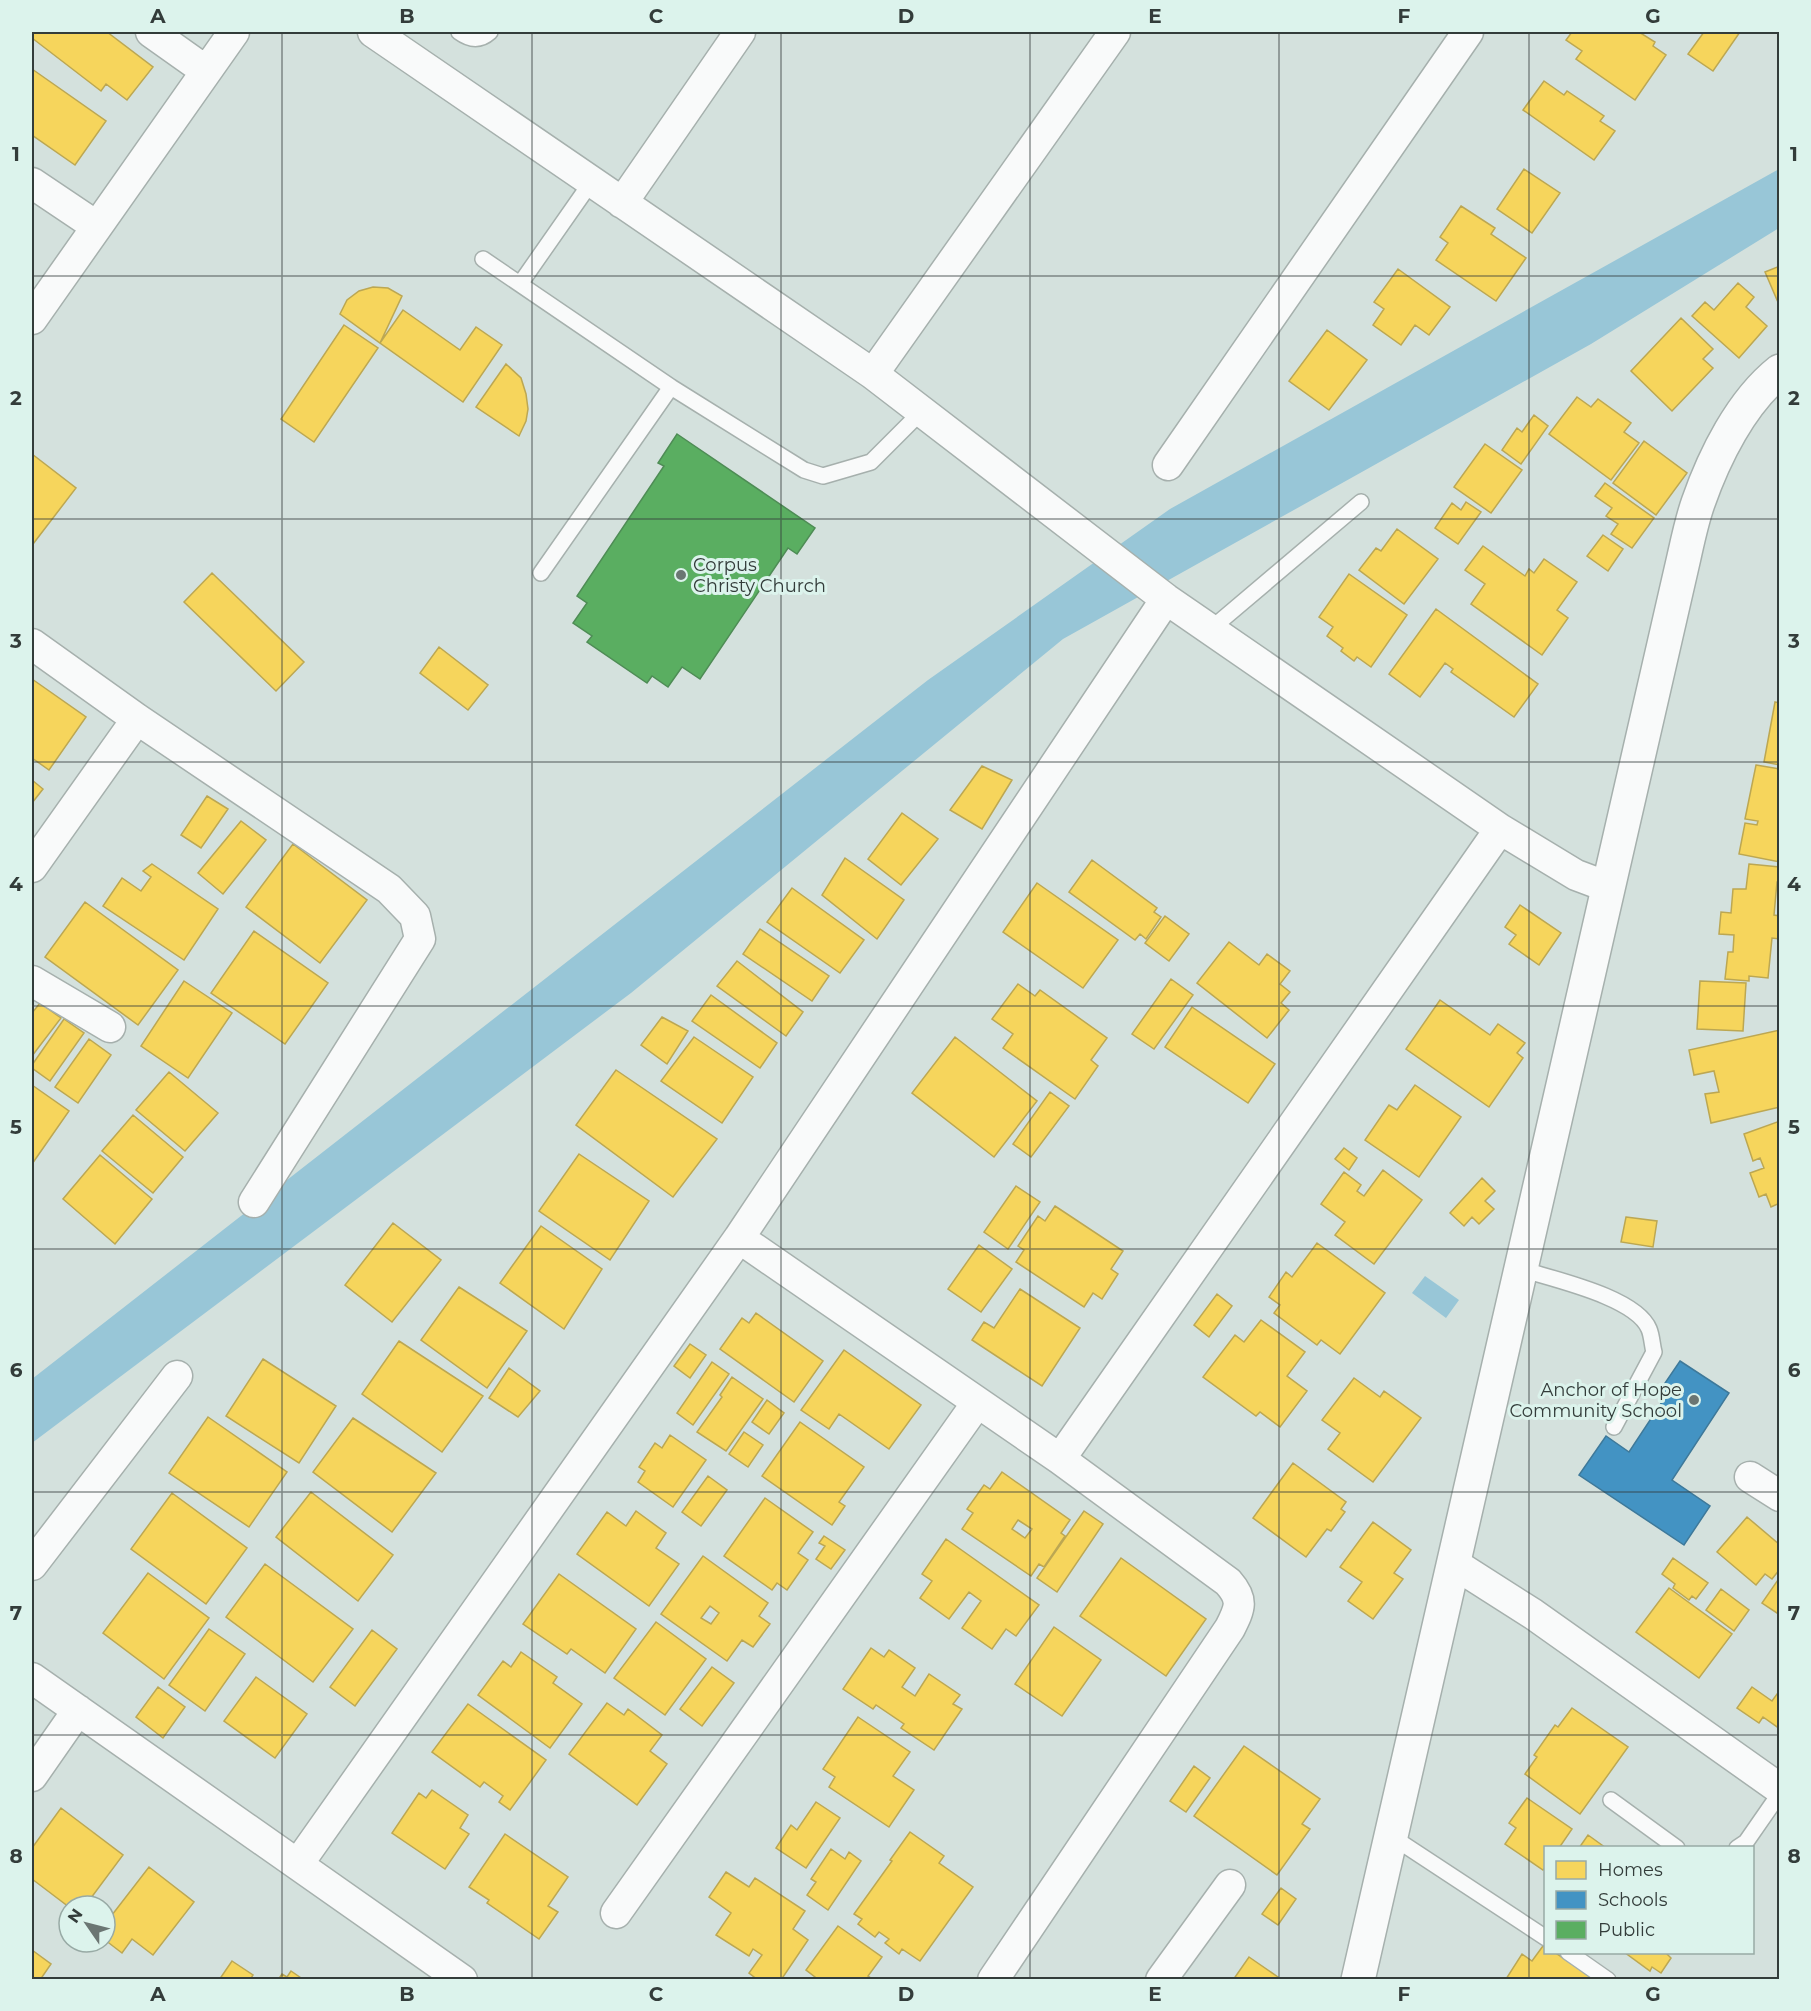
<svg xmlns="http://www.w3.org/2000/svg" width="1811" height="2011" font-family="Montserrat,sans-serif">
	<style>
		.water { fill: #98c6d7 }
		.homes { fill: #f6d55c; stroke: #bca752; stroke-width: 1.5; fill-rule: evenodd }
		.schools { fill: #4393c3; stroke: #3e799a; stroke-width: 1.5 }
		.public { fill: #5aae61; stroke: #4e8c55; stroke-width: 1.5 }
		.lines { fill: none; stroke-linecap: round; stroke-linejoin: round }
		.service-casing { stroke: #a6b0ad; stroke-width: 18 }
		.minor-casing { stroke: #a6b0ad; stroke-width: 33 }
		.tertiary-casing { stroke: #a6b0ad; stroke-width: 36 }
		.service { stroke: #f9fafa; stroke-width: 15 }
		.minor { stroke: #f9fafa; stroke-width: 30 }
		.tertiary { stroke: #f9fafa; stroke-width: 33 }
		.grid { fill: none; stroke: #333c3a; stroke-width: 1.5; stroke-opacity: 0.55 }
		.poi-dot { fill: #6b7673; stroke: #dcf3ec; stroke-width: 2 }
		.labels { text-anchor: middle; stroke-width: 6; stroke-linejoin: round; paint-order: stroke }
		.poi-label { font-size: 18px; fill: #333c3a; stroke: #dcf3ec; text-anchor: start }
		.neatline { fill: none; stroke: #333c3a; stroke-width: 2 }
		.grid-label { font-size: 20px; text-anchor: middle; font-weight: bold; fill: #333c3a }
	</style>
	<rect width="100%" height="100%" fill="#d4e1dd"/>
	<path class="water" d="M1779,169V228L1591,344L1063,639L631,993L32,1443V1379L928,680L1170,509Z
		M1425,1276L1459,1300L1446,1318L1412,1293Z"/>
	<path class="homes" d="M32,32H107L153,67L127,100L106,84L101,91L32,38Z
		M1572,32H1639L1655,42L1653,46L1666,55L1635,100L1576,59L1582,51L1566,40Z
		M1704,32H1740L1713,71L1688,54Z
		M32,69L106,121L75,165L32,135Z
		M1544,81L1564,95L1567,91L1604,116L1600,121L1615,131L1594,160L1523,110Z
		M1524,169L1560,193L1532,233L1497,209Z
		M1461,206L1495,228L1491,234L1526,258L1496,301L1436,260L1448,243L1440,237Z
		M1780,266V307L1765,272Z
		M1398,269L1450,307L1429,335L1415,325L1401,345L1373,325L1384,309L1374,302Z
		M1738,283L1754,297L1746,307L1767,326L1739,358L1692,316L1705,302L1714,310Z
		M373,287L388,288L402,296L380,343L340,314L347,300L359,291Z
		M403,310L460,350L476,327L502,345L463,402L380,343Z
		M1681,318L1713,349L1703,359L1713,368L1672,411L1631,371Z
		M344,325L378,348L314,442L281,419Z
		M1327,330L1367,360L1329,410L1289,381Z
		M506,364L521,378L526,394L528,409L526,421L519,436L476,407Z
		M1577,397L1591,407L1598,399L1631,423L1624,432L1639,443L1611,480L1549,434Z
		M1534,415L1548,426L1521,464L1502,450L1517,428L1522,432Z
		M1644,441L1687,473L1656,515L1613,483Z
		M1485,444L1522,470L1491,513L1454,487Z
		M32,454L76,488L33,544L32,543Z
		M1605,483L1654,518L1632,548L1611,534L1618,524L1606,516L1612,508L1595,496Z
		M1466,502L1481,512L1458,544L1435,528L1452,503L1461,510Z
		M1397,529L1438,559L1404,604L1359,570L1376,548L1381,551Z
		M1603,535L1623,549L1608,571L1587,556Z
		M1483,546L1525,576L1529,569L1534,573L1544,559L1577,582L1557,610L1568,618L1542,655L1471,604L1485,584L1465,570Z
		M212,573L304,662L276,691L184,602Z
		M1349,574L1407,615L1371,667L1357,657L1354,661L1341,651L1343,648L1327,636L1333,627L1319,617Z
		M1436,609L1538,684L1514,717L1451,672L1453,669L1445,663L1420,697L1389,674Z
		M439,647L488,685L468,710L420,673Z
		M32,679L86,717L49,770L32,758Z
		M1775,702L1780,703V765L1764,762Z
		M1756,765L1780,769V862L1739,854L1745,823L1757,825L1758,821L1745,819Z
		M982,766L1012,780L982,829L950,810Z
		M32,780L43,789L32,803Z
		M207,796L228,809L201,848L181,835Z
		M902,813L938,839L901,885L868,859Z
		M241,821L266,840L223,894L198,873Z
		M293,844L367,900L320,963L246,907Z
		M845,858L904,900L877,939L822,895Z
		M1092,860L1157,908L1154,912L1161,917L1146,939L1140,934L1135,940L1069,892Z
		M152,864L218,909L184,960L103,906L122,878L141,891L151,877L143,871Z
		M1749,864L1780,867V882H1777L1774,915L1780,916V939L1772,938L1768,978L1749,976V981L1725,979L1728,952H1733L1734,935L1719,934L1721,912L1731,913L1733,889H1746Z
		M1037,883L1118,940L1083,988L1003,932Z
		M792,888L864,940L840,973L767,922Z
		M85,902L178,970L138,1025L45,957Z
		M1520,905L1561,933L1539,965L1509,944L1516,935L1505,927Z
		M1165,916L1189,934L1169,961L1145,943Z
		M760,929L829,976L812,1001L743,954Z
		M254,931L328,983L285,1044L211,993Z
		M1229,942L1259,965L1267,954L1290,971L1280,984L1290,992L1281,1003L1289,1010L1267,1038L1197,983Z
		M737,961L803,1012L786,1036L717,986Z
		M1171,979L1193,995L1154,1049L1132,1034Z
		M184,981L232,1013L188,1078L141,1046Z
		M1700,981L1746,983L1743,1031L1697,1029Z
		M1018,984L1035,996L1040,990L1107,1038L1091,1060L1098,1066L1075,1099L1003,1048L1013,1034L992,1019Z
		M711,995L777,1043L760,1068L692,1021Z
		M1440,1000L1490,1035L1498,1024L1525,1043L1517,1053L1523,1058L1489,1107L1406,1049Z
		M40,1003L61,1018L32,1056V1013Z
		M1192,1007L1275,1064L1248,1103L1165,1047Z
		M662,1017L688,1031L667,1064L641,1045Z
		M64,1019L84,1033L50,1081L32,1068V1065Z
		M1780,1030V1107L1711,1123L1705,1094L1719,1092L1714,1071L1694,1075L1689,1050Z
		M694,1037L753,1077L722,1123L661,1081Z
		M955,1037L1037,1101L994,1157L912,1093Z
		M89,1039L111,1055L78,1103L55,1087Z
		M616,1070L717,1139L673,1197L576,1125Z
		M169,1072L218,1113L185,1151L136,1110Z
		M32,1085L69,1111L32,1164Z
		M1415,1085L1461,1117L1419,1177L1365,1140L1389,1105L1397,1110Z
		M1050,1092L1069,1106L1031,1157L1013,1144Z
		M133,1115L183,1157L153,1193L102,1151Z
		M1780,1121V1203L1771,1207L1766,1194L1759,1197L1750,1173L1764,1168L1760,1158L1753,1161L1744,1134Z
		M1344,1148L1357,1158L1349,1170L1335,1159Z
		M579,1154L649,1201L610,1260L539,1211Z
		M100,1155L152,1199L115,1244L63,1199Z
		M1383,1170L1422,1200L1374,1264L1335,1235L1345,1222L1321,1204L1344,1172L1361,1185L1357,1191L1364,1196Z
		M1482,1178L1495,1191L1485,1201L1494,1209L1479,1224L1472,1217L1464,1226L1450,1213Z
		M1016,1186L1040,1202L1008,1249L984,1232Z
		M1055,1206L1123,1251L1111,1269L1118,1274L1102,1299L1093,1293L1084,1307L1016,1262L1024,1250L1018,1246L1038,1216L1045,1221Z
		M1626,1217L1657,1221L1653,1247L1621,1242Z
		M393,1223L441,1260L392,1322L345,1285Z
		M541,1226L602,1269L564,1329L500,1283Z
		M1317,1243L1385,1293L1340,1354L1321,1340L1317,1345L1274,1313L1280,1305L1269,1297L1286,1272L1292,1277Z
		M979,1245L1012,1269L981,1312L948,1289Z
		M459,1287L527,1331L487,1388L421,1340Z
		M1020,1289L1080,1328L1042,1386L972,1340L984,1322L994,1328Z
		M1217,1294L1232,1306L1209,1337L1194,1325Z
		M756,1313L823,1361L794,1402L720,1349L742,1318L749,1323Z
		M1261,1320L1305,1352L1287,1376L1307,1391L1280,1427L1260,1412L1256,1416L1203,1377L1235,1335L1244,1342Z
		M399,1341L483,1396L442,1452L362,1394Z
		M690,1344L706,1355L690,1378L674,1366Z
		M844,1350L921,1405L889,1449L839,1414L829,1429L801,1410Z
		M263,1359L336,1406L299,1463L226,1416Z
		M712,1362L729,1374L693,1425L677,1413Z
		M509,1368L540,1391L518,1417L489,1398Z
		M732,1377L763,1399L726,1451L697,1432L722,1397L720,1395Z
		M1354,1378L1380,1397L1384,1391L1421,1418L1373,1482L1328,1449L1340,1433L1322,1420Z
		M767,1400L784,1413L769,1434L752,1422Z
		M208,1417L287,1472L249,1527L169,1473Z
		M353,1418L436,1473L392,1532L313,1472Z
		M800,1422L864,1467L839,1502L845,1506L832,1525L762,1476Z
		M744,1432L763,1445L748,1467L729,1454Z
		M670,1435L706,1460L673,1507L638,1482L645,1471L639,1467L655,1443L662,1448Z
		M1293,1463L1346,1502L1341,1509L1345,1512L1331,1531L1327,1529L1306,1557L1253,1518Z
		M1002,1472L1070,1520L1061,1533L1065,1536L1044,1567L1039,1564L1031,1576L962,1529L973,1513L967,1509L984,1485L990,1489ZM1018,1520L1032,1529L1025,1538L1012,1529Z
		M708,1476L727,1490L701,1526L682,1512Z
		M311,1492L393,1555L358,1601L276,1537Z
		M172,1493L247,1548L206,1604L131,1549Z
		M765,1498L813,1532L798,1553L808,1560L787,1590L777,1583L772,1590L724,1556Z
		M636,1511L666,1533L656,1548L679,1564L649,1606L577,1554L607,1512L626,1526Z
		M1084,1511L1103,1524L1057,1592L1037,1578Z
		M1747,1517L1780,1545V1569L1772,1579L1765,1574L1756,1585L1717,1552Z
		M1373,1522L1411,1550L1394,1573L1403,1579L1373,1619L1348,1601L1362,1582L1340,1567Z
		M824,1536L845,1550L831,1569L816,1559L825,1546L819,1543Z
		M946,1539L1039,1605L1016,1636L1006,1629L992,1649L962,1628L981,1601L969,1592L949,1619L920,1598L932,1581L922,1574Z
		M703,1556L768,1603L759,1616L770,1624L753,1647L742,1640L727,1661L661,1614ZM710,1606L719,1613L711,1624L701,1618Z
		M1121,1558L1206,1619L1166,1676L1080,1616Z
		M1673,1558L1708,1583L1696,1599L1692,1596L1689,1600L1673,1588L1675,1584L1662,1574Z
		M265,1564L353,1629L313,1682L226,1617Z
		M148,1573L209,1618L164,1679L103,1633Z
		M559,1574L636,1629L605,1673L571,1649L567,1654L523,1624Z
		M1780,1577V1615L1762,1603Z
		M1669,1588L1732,1634L1699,1678L1636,1632Z
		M1721,1589L1749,1610L1734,1631L1706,1610Z
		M656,1622L706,1659L665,1715L614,1678Z
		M1054,1627L1101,1660L1062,1716L1015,1684Z
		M209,1629L245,1654L205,1711L169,1685Z
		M372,1630L397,1649L355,1706L330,1687Z
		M871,1648L884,1657L889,1650L915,1668L902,1687L915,1696L929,1674L960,1695L953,1704L962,1709L934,1750L901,1728L904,1724L876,1705L873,1709L843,1689Z
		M521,1652L557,1677L553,1683L582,1704L550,1748L478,1695L503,1661L511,1667Z
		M712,1667L734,1683L702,1726L680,1709Z
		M256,1677L307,1714L275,1758L224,1721Z
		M158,1687L185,1707L163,1738L136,1717Z
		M1752,1687L1772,1701L1780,1690V1729L1763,1717L1759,1723L1737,1708Z
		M607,1703L624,1715L628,1709L662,1735L650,1751L667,1764L637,1805L569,1754Z
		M468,1704L546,1760L510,1810L499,1802L503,1796L484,1782L480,1787L432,1752Z
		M1572,1708L1628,1747L1580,1814L1525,1774L1537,1757L1534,1755L1555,1725L1558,1727Z
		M858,1717L910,1752L893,1776L914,1790L889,1827L829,1787L835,1777L823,1769Z
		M1244,1746L1320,1799L1302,1824L1310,1829L1277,1875L1194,1816Z
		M1194,1766L1210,1778L1186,1812L1170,1801Z
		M432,1790L468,1815L460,1828L469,1834L445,1869L392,1833L419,1793L426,1798Z
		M1527,1798L1572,1829L1559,1848H1546V1867L1543,1870L1505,1844L1516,1828L1509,1823Z
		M816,1802L840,1818L806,1868L776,1848L791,1825L797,1830Z
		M61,1808L123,1855L85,1906L69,1907L32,1879V1848Z
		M910,1832L944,1856L939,1863L973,1887L920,1961L902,1949L899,1954L885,1943L889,1939L879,1932L875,1937L858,1924L862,1919L854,1914L892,1861L890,1860Z
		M505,1834L568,1877L548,1906L558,1912L539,1939L487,1903L489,1900L469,1887Z
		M1588,1835L1606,1848H1579Z
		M831,1849L845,1859L849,1852L861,1861L828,1910L807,1895L816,1882L811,1879Z
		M149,1867L194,1902L153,1955L132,1939L122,1953L105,1940V1924Z
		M726,1872L749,1887L755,1878L805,1911L793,1929L808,1940L781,1980H758L749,1973L762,1955L753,1949L749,1956L716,1935L731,1913L709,1897Z
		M1281,1888L1296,1899L1278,1925L1262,1914Z
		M838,1926L882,1957L868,1976L874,1980H819L806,1970Z
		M1543,1946L1546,1947V1952H1554L1595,1980L1506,1979L1522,1954L1532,1961Z
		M32,1950L51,1964L40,1980H32Z
		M1624,1952H1665L1671,1958L1661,1973L1652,1967L1650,1971Z
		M1249,1957L1278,1977L1277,1980H1233Z
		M232,1961L253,1975L250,1980H219Z
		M291,1971L304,1980H278L282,1974L287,1977Z"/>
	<path class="schools" d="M1680,1361L1729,1393L1672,1480L1710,1506L1684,1545L1579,1475L1606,1436L1629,1452L1668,1393L1661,1389Z"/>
	<path class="public" d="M677,434L815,528L797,554L788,548L700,679L682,667L668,687L652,676L647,683L587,642L592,636L573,623L587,603L577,596L664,466L658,463Z"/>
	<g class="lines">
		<defs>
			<path id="service" d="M459,32C470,40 480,41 490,32
				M483,259L671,387L804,470L823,476L871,462L922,411
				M520,284L592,181
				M541,573L671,387
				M1211,629L1361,502
				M1521,1269C1552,1279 1636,1297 1649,1329C1652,1336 1652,1345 1654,1352L1614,1427
				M1611,1800L1677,1848
				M1391,1836L1546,1938
				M1737,1848L1746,1842L1780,1793
				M1568,1952L1608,1980"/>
			<path id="minor" d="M151,32L206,71
				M373,32L873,374L1166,599L1500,829L1576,875L1608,887
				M32,183L96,226
				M622,203L740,32
				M32,319L234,32
				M873,374L1115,32
				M1168,465L1468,32
				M32,644L137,719L389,889L415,916L420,939L254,1202
				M32,867L137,719
				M32,981L110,1027
				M739,1238L1060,1459L1228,1582C1244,1600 1240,1608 1230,1628L993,1980
				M1060,1459L1500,829
				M1750,1477L1780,1496
				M1453,1563L1533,1614L1780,1789
				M32,1565L177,1376
				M32,1678L462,1980
				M32,1776L78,1710
				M298,1864L739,1238L1166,599
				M616,1913L977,1403
				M1161,1980L1230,1885"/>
			<path id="tertiary" d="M1358,1980L1684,557C1688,539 1692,520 1698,503C1714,457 1741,402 1780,371"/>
		</defs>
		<use href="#service" class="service-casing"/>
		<use href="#minor" class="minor-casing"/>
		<use href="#tertiary" class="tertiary-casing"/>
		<use href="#service" class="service"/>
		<use href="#minor" class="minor"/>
		<use href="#tertiary" class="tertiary"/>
	</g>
	<path class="grid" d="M282,32V1980M532,32V1980M781,32V1980M1030,32V1980M1279,32V1980M1529,32V1980M32,276H1780M32,519H1780M32,762H1780M32,1006H1780M32,1249H1780M32,1492H1780M32,1735H1780"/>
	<g class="poi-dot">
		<circle cx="681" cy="575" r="6"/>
		<circle cx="1694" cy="1400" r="6"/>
	</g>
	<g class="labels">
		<g class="poi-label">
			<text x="693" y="571">Corpus<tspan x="693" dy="21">Christy Church</tspan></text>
			<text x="1682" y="1396" text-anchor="end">Anchor of Hope<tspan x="1682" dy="21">Community School</tspan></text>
		</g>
	</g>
	<rect width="1811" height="2011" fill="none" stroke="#dcf3ec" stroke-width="66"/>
	<rect x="1544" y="1846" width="210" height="108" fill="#dcf3ec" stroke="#98aaa5" stroke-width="1.5"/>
	<rect x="1556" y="1861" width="30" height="18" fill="#f6d55c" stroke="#98aaa5" stroke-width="1.5"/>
	<text x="1598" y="1876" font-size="18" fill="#333c3a">Homes</text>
	<rect x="1556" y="1891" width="30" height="18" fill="#4393c3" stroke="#98aaa5" stroke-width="1.5"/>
	<text x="1598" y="1906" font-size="18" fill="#333c3a">Schools</text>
	<rect x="1556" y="1921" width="30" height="18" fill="#5aae61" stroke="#98aaa5" stroke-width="1.5"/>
	<text x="1598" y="1936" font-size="18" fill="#333c3a">Public</text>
	<g transform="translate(87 1924) rotate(305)"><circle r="28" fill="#dcf3ec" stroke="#98aaa5" stroke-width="1.5"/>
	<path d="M0-4.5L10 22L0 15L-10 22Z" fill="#6b7673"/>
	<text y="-9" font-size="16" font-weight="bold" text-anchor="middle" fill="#333c3a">N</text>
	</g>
	<rect x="33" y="33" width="1745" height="1945" class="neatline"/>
	<g class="grid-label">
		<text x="158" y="23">A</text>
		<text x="407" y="23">B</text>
		<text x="656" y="23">C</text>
		<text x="906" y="23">D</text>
		<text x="1155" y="23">E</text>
		<text x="1404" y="23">F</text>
		<text x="1653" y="23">G</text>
		<text x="16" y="161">1</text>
		<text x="1794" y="161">1</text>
		<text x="16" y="405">2</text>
		<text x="1794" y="405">2</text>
		<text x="16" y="648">3</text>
		<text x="1794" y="648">3</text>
		<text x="16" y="891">4</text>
		<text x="1794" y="891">4</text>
		<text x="16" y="1134">5</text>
		<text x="1794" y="1134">5</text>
		<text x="16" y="1377">6</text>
		<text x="1794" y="1377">6</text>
		<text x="16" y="1620">7</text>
		<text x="1794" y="1620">7</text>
		<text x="16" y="1863">8</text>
		<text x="1794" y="1863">8</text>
		<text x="158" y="2001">A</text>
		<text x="407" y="2001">B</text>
		<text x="656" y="2001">C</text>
		<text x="906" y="2001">D</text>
		<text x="1155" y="2001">E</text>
		<text x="1404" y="2001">F</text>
		<text x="1653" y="2001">G</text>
	</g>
</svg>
